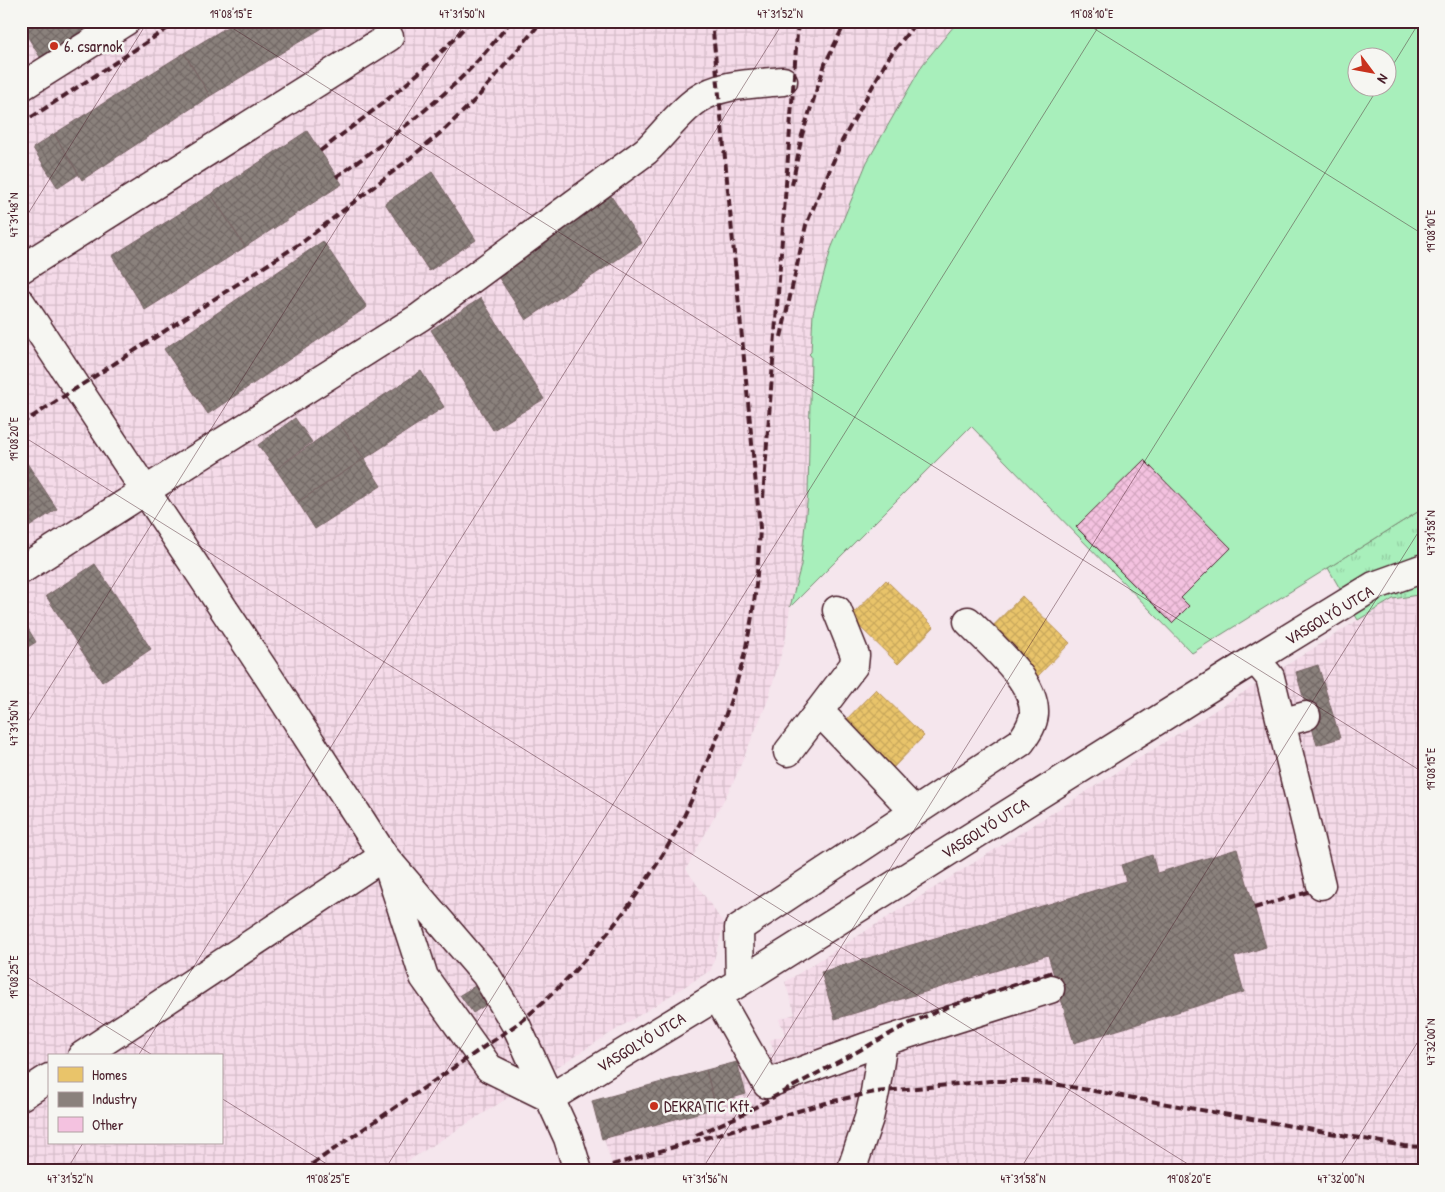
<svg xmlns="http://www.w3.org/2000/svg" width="1445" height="1192" font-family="'Patrick Hand',sans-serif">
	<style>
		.industrial { fill: url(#industrial-grid); fill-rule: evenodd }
		.grass { fill: url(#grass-tufts); stroke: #798773 }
		.park { fill: #a8efbb; stroke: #798773; fill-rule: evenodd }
		.homes { fill: url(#homes-cross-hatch); stroke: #b99257 }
		.industry { fill: url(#industry-cross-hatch); stroke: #776464 }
		.building { fill: url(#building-cross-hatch); stroke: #4a1f2b }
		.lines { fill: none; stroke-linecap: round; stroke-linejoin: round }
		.minor-casing { stroke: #4a1f2b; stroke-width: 31 }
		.minor { stroke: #f6f6f2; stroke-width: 28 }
		.rail { stroke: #4a1f2b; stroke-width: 4; stroke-dasharray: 8 4; stroke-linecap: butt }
		.ticks { fill: none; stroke: #4a1f2b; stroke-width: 1; stroke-opacity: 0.45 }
		.poi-dot { fill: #c8321e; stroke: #f6f6f2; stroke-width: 2 }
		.labels { text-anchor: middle; stroke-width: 5; stroke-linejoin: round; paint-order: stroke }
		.poi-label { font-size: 16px; fill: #4a1f2b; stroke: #f6f6f2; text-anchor: start }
		.street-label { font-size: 16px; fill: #4a1f2b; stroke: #f6f6f2 }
		.neatline { fill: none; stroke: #4a1f2b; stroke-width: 2 }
		.ticks-label { font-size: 12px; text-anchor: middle; fill: #4a1f2b }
	</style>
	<defs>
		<pattern id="industrial-grid" width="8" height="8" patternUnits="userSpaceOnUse" patternTransform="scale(1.25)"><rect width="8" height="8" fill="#f5dbe9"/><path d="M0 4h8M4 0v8" fill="none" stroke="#d4bcc8"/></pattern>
		<pattern id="grass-tufts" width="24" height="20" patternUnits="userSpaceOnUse" patternTransform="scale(1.25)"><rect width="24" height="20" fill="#a8efbb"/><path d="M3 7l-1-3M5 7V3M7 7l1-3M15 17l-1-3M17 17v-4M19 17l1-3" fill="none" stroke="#92cca1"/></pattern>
		<pattern id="homes-cross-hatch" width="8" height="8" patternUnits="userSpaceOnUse" patternTransform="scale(1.25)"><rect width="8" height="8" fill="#e9c46a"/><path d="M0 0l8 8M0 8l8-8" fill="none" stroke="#c9a85c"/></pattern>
		<pattern id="industry-cross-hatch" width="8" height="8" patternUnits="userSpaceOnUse" patternTransform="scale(1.25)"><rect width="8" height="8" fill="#8a817c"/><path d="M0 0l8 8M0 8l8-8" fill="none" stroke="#736966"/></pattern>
		<pattern id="building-cross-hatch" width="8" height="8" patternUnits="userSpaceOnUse" patternTransform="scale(1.25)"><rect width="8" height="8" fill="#f4c2e0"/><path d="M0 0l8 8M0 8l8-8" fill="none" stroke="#d3a6c0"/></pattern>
	</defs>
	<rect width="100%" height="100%" fill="#f5e6ed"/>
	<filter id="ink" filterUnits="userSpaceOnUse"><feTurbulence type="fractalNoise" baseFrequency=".02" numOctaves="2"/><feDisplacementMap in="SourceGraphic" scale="10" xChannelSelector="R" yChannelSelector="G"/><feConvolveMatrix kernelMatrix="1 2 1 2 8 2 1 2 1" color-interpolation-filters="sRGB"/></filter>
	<g filter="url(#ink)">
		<path class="industrial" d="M21,21H958L923,64L867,162L831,249L813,313L809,393L808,493L801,565L790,607L786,637L768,700L733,783L686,869L724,924L711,970L392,1171H21ZM49,1056H221V1143H49Z
			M1424,594V1171H614L592,1101L774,1052L770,1040L785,1035L779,1019L795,1014L785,982L1358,620L1393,599Z"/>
		<path class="grass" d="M1424,508V594L1393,599L1358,620L1328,568Z"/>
		<path class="park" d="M958,21H1424V508L1192,653L971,426L790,607L801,565L808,493L811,356L809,354L811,352L813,313L831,249L867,162L923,64ZM1358,58H1388V88H1358Z"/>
		<path class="homes" d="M886,580L934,627L898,664L850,617Z
			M1022,596L1070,643L1034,680L986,633Z
			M876,689L924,736L888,773L840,726Z"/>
		<path class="industry" d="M21,21H112L45,65L21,26Z
			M237,21H320L324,27L210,96L184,53Z
			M184,53L210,96L82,180L54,134Z
			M307,131L342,184L245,247L211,194Z
			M54,134L79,174L58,188L33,148Z
			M432,172L476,240L429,271L385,203Z
			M211,194L245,247L145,310L112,256Z
			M611,196L642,243L526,320L495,272Z
			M323,241L367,307L208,414L164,349Z
			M481,298L544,399L493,430L431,330Z
			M421,371L444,407L364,459L340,424Z
			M295,418L312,442L276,469L258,445Z
			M340,424L364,459L298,502L276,469Z
			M21,454L57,509L21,532Z
			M364,459L381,486L315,529L298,502Z
			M95,564L151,649L102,682L46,596Z
			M21,617L36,642L21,651Z
			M1318,665L1340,738L1317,745L1296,672Z
			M1237,849L1266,947L1234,957L1244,992L1074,1043L1048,955L835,1019L821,972L1126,881L1121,865L1152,855L1157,873Z
			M475,986L487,1004L473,1013L460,995Z
			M737,1062L746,1094L715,1103L706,1070Z
			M706,1070L716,1108L602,1139L592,1101Z"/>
		<path class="building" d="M1144,460L1231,548L1181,598L1189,606L1172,623L1076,527Z"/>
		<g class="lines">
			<defs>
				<path id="minor" d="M21,87L126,21
					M21,269L389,37
					M21,303L268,676L384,856L486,975L516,1025L568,1138L578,1171
					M21,570L145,491L420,317L646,151C663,135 678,113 697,100C721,83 755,84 783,81
					M1255,659L1270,677L1321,885
					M819,711L914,811
					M1281,723L1306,716
					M788,752L854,665L855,655L837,610
					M389,869L424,977L489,1068L550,1098
					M740,982L739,928L1021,742C1027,733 1033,725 1034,714C1036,681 990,644 968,621
					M717,996L767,1084L866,1047L1050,989
					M82,1056L384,856
					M21,1096L49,1078
					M550,1098L740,982L1255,659L1374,586L1424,568
					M851,1171L869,1118L875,1092L883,1042"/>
			</defs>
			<use href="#minor" class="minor-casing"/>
			<use href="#minor" class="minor"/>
			<path class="rail" d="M21,124L179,21
				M320,151C373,111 427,72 470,21
				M336,177C379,147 422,115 460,79C479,61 495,41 511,21
				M792,185L802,135L825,64L846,21
				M781,337L806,225L842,141L889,57L917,21
				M21,424L304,241L408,160L446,128L477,98L542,21
				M763,498L798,21
				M1254,908L1308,892
				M696,1135L737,1117L908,1024L950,1006L1053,972
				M612,1165L829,1102L875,1092L990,1081H1026L1060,1085L1404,1146L1424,1147
				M302,1171L516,1025C579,976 643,895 680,824C693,799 703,771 714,745C728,710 741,674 748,637C756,601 758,564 760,528L712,21"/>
		</g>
	</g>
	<path class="ticks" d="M221,21L1424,773M1082,21L1424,235M1388,73L1420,21M21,225L148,21M21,435L1199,1171M21,733L466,21M21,973L154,1056M138,1056L784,21M221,1098L338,1171M66,1171L83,1143M384,1171L1102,21M701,1171L1378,88M1019,1171L1424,523M1337,1171L1424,1032"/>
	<g class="poi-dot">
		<circle cx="54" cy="46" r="5"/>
		<circle cx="654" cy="1106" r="5"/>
	</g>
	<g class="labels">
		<g class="poi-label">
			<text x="64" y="52">6. csarnok</text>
			<text x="664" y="1112">DEKRA TIC Kft.</text>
		</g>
		<g class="street-label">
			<text transform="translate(1329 615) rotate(-31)" y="6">VASGOLYÓ UTCA</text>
			<text transform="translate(985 828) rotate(-32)" y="6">VASGOLYÓ UTCA</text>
			<text transform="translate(641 1042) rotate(-31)" y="6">VASGOLYÓ UTCA</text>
		</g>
	</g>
	<rect width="1445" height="1192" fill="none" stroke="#f6f6f2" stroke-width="55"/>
	<rect x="48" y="1054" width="175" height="90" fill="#f6f6f2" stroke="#b1a0a2"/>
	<rect x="58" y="1067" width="25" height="15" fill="#e9c46a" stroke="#b1a0a2"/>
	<text x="92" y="1080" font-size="15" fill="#4a1f2b">Homes</text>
	<rect x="58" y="1092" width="25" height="15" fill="#8a817c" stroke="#b1a0a2"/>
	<text x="92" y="1104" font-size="15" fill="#4a1f2b">Industry</text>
	<rect x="58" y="1117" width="25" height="15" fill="#f4c2e0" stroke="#b1a0a2"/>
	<text x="92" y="1130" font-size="15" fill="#4a1f2b">Other</text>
	<g transform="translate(1372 72) rotate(122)"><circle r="24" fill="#f6f6f2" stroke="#b1a0a2"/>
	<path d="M0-4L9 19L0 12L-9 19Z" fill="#c8321e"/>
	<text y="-8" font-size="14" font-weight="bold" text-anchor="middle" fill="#4a1f2b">N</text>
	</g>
	<rect x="28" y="28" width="1390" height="1136" class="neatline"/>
	<g class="ticks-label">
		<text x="231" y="18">19°08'15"E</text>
		<text x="462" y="18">47°31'50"N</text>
		<text x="780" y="18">47°31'52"N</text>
		<text x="1092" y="18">19°08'10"E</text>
		<text transform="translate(14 215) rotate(-90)" y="4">47°31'48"N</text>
		<text transform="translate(1431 231) rotate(-90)" y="4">19°08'10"E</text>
		<text transform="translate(14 439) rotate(-90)" y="4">19°08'20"E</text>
		<text transform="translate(1431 533) rotate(-90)" y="4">47°31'58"N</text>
		<text transform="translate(14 723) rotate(-90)" y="4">47°31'50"N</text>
		<text transform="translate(1431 769) rotate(-90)" y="4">19°08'15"E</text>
		<text transform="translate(14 977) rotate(-90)" y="4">19°08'25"E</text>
		<text transform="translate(1431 1042) rotate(-90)" y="4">47°32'00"N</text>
		<text x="70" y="1183">47°31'52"N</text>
		<text x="328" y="1183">19°08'25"E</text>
		<text x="705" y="1183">47°31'56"N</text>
		<text x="1023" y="1183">47°31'58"N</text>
		<text x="1189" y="1183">19°08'20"E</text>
		<text x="1341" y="1183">47°32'00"N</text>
	</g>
</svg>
